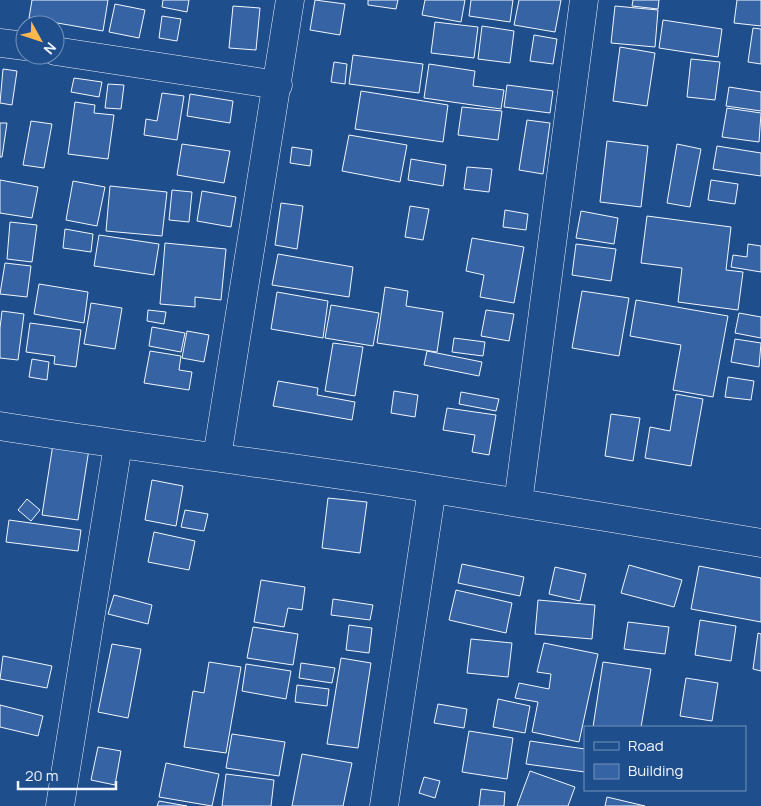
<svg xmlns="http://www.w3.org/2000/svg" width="761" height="806" font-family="Manrope,sans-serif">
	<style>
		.building { fill: #3563a3; stroke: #f2f6ff }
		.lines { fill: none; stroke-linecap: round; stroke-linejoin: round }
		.street-casing { stroke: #f2f6ff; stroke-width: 29 }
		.street { stroke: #1f4e8c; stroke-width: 28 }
	</style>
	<rect width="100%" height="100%" fill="#1f4e8c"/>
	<path class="building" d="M32,0H108L103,31L29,18Z
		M163,0H189L187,12L162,7Z
		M315,0L345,4L340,35L310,30Z
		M368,0H398L396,9L368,5Z
		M425,0H465L461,22L422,15Z
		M471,0H513L510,22L469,16Z
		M519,0H561L555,32L514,25Z
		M633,0H659L658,9L632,6Z
		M737,0H761V26L734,23Z
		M115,4L145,10L139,38L109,32Z
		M233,6L260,8L256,50L229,48Z
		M615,6L658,10L655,47L611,43Z
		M162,16L181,19L177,41L159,38Z
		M663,20L722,29L718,57L659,48Z
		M435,22L478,27L474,58L431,53Z
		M482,26L514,31L510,63L478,59Z
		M753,28L761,29V64L748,62Z
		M534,35L557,39L553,64L530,61Z
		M620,47L655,53L647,106L613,101Z
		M353,55L423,64L419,93L349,84Z
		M691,59L720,62L715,100L687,97Z
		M334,62L347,64L345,84L331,82Z
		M429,64L475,71L473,86L504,90L501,109L424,98Z
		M3,69L17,71L12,105L0,103Z
		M74,78L102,82L99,97L71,92Z
		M108,84L124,85L121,109L105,108Z
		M507,85L553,91L550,113L504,107Z
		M729,87L761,92V111L726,106Z
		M361,91L448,105L443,142L355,129Z
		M162,93L184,96L177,140L144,135L146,119L157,121Z
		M190,94L233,101L230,123L187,116Z
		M75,102L95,105L94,113L114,115L108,159L68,154Z
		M462,107L502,111L498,140L458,135Z
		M727,108L761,113L759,142L722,137Z
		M527,120L550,123L543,174L519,170Z
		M31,121L52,124L44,168L23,165Z
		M0,123H7L2,157H0Z
		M349,135L407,145L400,182L342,171Z
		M607,141L648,146L641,207L600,202Z
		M182,144L230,151L224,183L177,175Z
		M677,144L701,149L690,207L667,203Z
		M717,146L761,153V176L713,169Z
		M292,147L312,150L310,166L290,163Z
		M411,159L446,165L443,186L408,180Z
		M467,167L492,169L489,192L464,189Z
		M0,180L38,187L32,218L0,213Z
		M711,180L738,184L735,204L708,200Z
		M73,181L105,187L97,226L66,220Z
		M110,186L167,192L162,236L106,231Z
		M172,190L192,192L189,222L169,220Z
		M202,191L236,197L231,227L197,221Z
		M281,203L303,206L297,249L275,245Z
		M410,206L429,209L423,240L405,237Z
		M505,210L528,214L526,230L503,227Z
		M581,211L618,218L614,244L576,238Z
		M647,216L731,227L726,270L743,272L738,310L678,302L682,268L641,263Z
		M10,222L37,225L32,262L7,259Z
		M65,229L93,234L91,252L63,248Z
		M99,235L159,244L154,275L94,266Z
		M472,238L524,247L514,303L480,297L484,275L466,271Z
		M165,243L226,249L221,300L195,297V307L160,304Z
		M576,244L616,249L611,281L572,275Z
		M748,244L761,246V272L731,267L733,255L747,257Z
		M278,254L353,267L349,297L272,285Z
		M5,263L31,266L27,297L0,294Z
		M39,284L88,292L84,323L34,314Z
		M385,287L408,291L406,306L443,312L437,352L377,343Z
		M582,291L629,298L619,356L572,348Z
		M277,292L328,301L323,338L271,329Z
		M636,300L728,316L713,397L673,390L681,345L630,336Z
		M91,303L122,308L115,349L84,344Z
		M331,305L379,313L373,346L325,338Z
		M148,310L166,312L164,324L147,321Z
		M486,310L514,314L509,341L481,336Z
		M2,311L24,314L18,360L0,358V328Z
		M739,313L761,317V338L735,333Z
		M30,323L81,330L76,367L54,364L55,356L26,352Z
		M152,327L185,333L181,352L149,346Z
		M187,331L209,335L204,362L182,358Z
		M454,338L485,342L483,356L452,352Z
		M735,339L761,343L759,367L731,362Z
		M333,343L363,347L355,396L325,391Z
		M150,351L181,356L179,370L192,372L189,390L144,383Z
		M427,351L482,362L479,376L424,365Z
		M32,359L49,362L47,380L29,377Z
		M728,377L754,381L751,400L725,397Z
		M278,381L318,388L317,395L355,402L352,420L273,406Z
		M394,391L418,395L415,417L391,413Z
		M461,392L499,399L496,411L459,404Z
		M676,394L703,399L691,466L645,458L650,427L670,431Z
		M447,408L496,415L489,455L472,452L475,435L443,430Z
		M611,414L640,418L633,461L605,456Z
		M53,444L89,449L78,520L42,515Z
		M152,480L183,486L176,526L145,520Z
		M328,498L367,502L360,553L322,548Z
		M27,499L40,510L31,521L18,510Z
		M185,510L208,514L204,531L181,527Z
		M9,520L81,530L78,551L6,542Z
		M154,532L195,541L189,570L148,562Z
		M462,564L524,577L520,596L458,583Z
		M629,565L682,580L674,607L621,593Z
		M699,566L761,578V622L691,609Z
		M555,567L586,574L580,601L549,594Z
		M261,580L305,587L302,610L288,608L284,627L254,622Z
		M456,590L512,603L506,633L449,620Z
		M114,595L152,605L148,624L108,614Z
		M333,599L373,605L370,620L331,615Z
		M538,600L595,605L592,639L535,634Z
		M700,620L736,626L731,661L695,655Z
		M628,622L669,627L665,654L624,649Z
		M349,625L372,628L369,653L346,650Z
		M253,627L298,634L293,665L247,658Z
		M758,633L761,634V671L753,669Z
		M471,639L512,643L508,677L467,673Z
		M544,643L598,654L579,742L532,732L538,702L515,698L519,683L549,689L551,674L537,672Z
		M112,644L141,649L128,718L98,712Z
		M3,656L52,666L47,688L0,679Z
		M341,658L371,663L358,748L327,744Z
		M209,662L241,667L226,753L184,747L193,691L204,693Z
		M603,662L651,669L641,727H593Z
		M301,663L335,668L332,683L299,678Z
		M246,664L291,671L286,699L242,691Z
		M686,678L718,683L712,721L680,716Z
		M297,685L329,689L327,706L295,702Z
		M498,699L530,706L525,733L493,727Z
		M438,704L467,709L464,728L434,723Z
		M0,705L43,716L38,736L0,727Z
		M469,731L513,738L507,779L462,772Z
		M232,734L285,742L279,776L226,768Z
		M530,741L585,749V772L526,764Z
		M98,747L121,751L115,785L91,780Z
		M302,754L352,763L343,806H292Z
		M166,763L219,774L212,806L159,797Z
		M530,771L575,787L568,806H517Z
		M226,774L274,780L271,806H222Z
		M424,777L440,781L435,798L419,793Z
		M481,789L505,792L504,806H479Z
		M607,797L645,806H605Z
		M159,801L187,806H157Z"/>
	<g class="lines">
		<defs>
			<path id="street" d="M0,43L25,46
				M55,51L278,85
				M0,426C144,449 289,466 433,489C542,506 652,525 761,543
				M217,457L290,0
				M518,503L584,0
				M60,806L118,445
				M384,806L432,489"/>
		</defs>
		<use href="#street" class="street-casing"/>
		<use href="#street" class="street"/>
	</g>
	<rect x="584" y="726" width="162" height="65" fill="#1f4e8c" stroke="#7391ba"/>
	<rect x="594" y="742" width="25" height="8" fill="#1f4e8c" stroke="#7391ba"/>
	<text x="628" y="751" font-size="15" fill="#f2f6ff">Road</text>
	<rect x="594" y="764" width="25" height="15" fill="#3563a3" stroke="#7391ba"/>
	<text x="628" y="776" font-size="15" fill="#f2f6ff">Building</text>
	<g transform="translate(40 40) rotate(130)"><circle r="24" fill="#1f4e8c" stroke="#7391ba"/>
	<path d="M0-4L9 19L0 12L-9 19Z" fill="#ffb74d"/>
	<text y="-8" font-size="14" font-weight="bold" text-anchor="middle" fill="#f2f6ff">N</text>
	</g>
	<path d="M18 781v8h98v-8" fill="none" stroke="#f2f6ff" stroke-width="2.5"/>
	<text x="25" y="781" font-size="15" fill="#f2f6ff" stroke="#1f4e8c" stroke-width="4" paint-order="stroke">20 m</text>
</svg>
